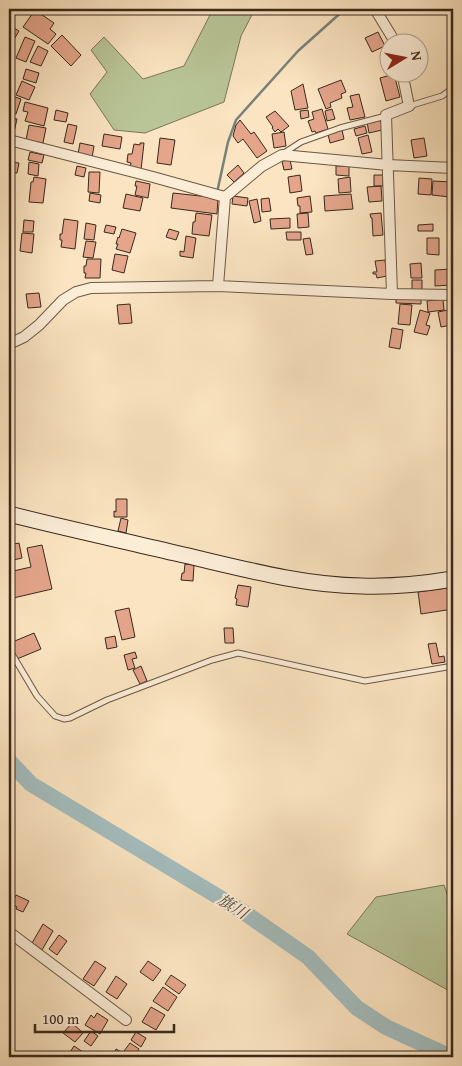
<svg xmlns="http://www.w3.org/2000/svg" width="462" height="1066" font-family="'Gentium Book Plus','Noto Serif JP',serif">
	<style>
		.green { fill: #b9c597; stroke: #7a775a }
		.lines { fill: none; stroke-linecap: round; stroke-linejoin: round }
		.stream { stroke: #79817d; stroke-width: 2.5 }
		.river { stroke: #a3bcbd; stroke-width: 16 }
		.building { fill: #e4a58b; stroke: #3a291c }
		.lane-casing { stroke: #6a5845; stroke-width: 7 }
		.street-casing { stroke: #6a5845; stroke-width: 12 }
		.secondary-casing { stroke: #3a291c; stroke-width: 17 }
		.lane { stroke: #fcedd7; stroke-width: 5 }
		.street { stroke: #fcedd7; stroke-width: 10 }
		.secondary { stroke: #fcedd7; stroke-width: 15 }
		.labels { text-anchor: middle; stroke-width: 4; stroke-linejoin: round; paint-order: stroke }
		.water-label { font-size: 16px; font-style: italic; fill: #544e44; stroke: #fcedd7 }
	</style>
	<rect width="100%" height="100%" fill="#fbe4c1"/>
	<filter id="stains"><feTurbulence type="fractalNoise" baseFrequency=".004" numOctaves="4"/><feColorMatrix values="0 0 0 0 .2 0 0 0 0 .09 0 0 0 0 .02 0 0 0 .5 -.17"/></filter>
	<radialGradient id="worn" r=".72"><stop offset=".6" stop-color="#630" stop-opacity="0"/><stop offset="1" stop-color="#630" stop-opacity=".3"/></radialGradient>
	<path class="green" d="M213,9H255L241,36L224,102L145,133L114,130L90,94L107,72L91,50L104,37L143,79L184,66Z
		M444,885L453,912V993L347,934L376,897Z"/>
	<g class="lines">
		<path class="stream" d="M218,188L228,142L236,120L298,51L345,9"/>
		<path class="river" d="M9,761L31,784L242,911L308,957L357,1008L386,1027L451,1057"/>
	</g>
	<path class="building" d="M35,10L54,23L50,29L56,34L48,44L23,27Z
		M9,25L19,31L13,41L9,39Z
		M378,32L385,46L372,52L365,38Z
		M62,35L81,55L71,66L51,46Z
		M25,37L35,41L26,62L16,58Z
		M38,46L48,51L41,66L30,62Z
		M26,69L39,73L36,83L23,79Z
		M394,74L400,97L386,101L380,78Z
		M341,80L346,92L341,94L342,98L330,103L331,107L326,109L318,89Z
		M22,81L35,87L29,100L16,95Z
		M303,84L308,108L295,110L291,91Z
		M359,94L365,117L350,120L347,108L353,107L350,96Z
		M9,95L21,99L16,114L9,112Z
		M25,102L48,108L44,126L25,121L28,112L23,111Z
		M322,109L328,129L316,133L315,131L312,132L308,121L314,119L312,112Z
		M332,109L335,119L327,121L325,111Z
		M56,110L68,113L66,122L54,120Z
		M308,110L309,117L301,119L300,111Z
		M275,111L289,126L281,132L278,129L275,132L272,128L273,127L266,117Z
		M11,118L17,119L14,132L9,131Z
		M378,119L382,123V130L369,133L367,122Z
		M240,120L251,134L254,132L267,151L257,158L243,139L238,143L233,136L236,125Z
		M68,124L77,126L73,144L64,142Z
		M29,125L46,128L43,143L26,140Z
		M365,126L367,133L356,136L354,129Z
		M342,130L344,139L330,143L328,134Z
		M284,132L286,146L274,148L272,134Z
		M104,134L122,137L120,149L102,146Z
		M368,135L372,152L362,154L358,138Z
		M160,138L175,140L171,165L157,163Z
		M424,138L427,156L414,158L411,140Z
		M453,142V166H451L448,143Z
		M80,143L94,146L92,158L78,154Z
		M140,143H144L141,170L130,168L131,163L127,162L128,154H132L134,144L140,145Z
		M30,152L44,155L42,163L28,160Z
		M290,160L292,169L284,170L282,161Z
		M9,162L19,163L17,173L9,172Z
		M29,162L39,164L38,176L28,174Z
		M238,165L244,173L234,182L227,175Z
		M77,166L86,168L84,177L75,175Z
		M336,166H349V176L336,175Z
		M89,172H100L99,193L88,192Z
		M300,175L302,191L290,193L288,177Z
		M374,175H383V186H374Z
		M34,177L46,179L43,203L29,202L31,182H33Z
		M350,177L351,192L339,193L338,179Z
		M419,178L432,179L431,195L418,194Z
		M136,181L150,184L148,198L135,195L137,186H135Z
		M433,181L451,182L450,197L432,195Z
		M381,186L382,201L369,202L367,187Z
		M90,193L101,195L100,203L89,201Z
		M173,193L218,198L217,214L171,208Z
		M126,194L143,198L140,211L123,208Z
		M351,194L353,209L325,211L324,196Z
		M233,196L248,198L247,206L232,204Z
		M310,196L312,212L300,213V206H298L297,198Z
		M269,198L271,211L262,212L261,199Z
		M257,199L261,221L254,223L249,201Z
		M196,213L212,215L209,236L192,234L193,222H195Z
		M308,213L309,227L298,228L297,214Z
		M381,213L383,235L373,236L372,218H371L370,214Z
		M290,218V228L271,229L270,219Z
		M64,219L78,221L75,249L61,247L62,240H60V234H62Z
		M24,220L34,221L33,232H23Z
		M86,223L96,225L94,240L84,239Z
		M433,224V231H418V225Z
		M106,225L116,227L114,234L104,232Z
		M122,229L136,233L130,253L116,249L118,244H116L118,237L119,238Z
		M169,229L179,232L176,240L166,237Z
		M286,232H301V240H287Z
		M22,233L34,234L32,253L20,251Z
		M186,236L196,238L193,258L180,256V251L184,252Z
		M310,238L313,254L306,255L303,239Z
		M427,238H439V255L427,254Z
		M86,241L96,242L93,258L83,257Z
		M115,254L128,256L124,273L112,270Z
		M87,259H101L100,278H85L86,273H84V266H86Z
		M385,260L387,276L377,278L376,274H373V272H377L375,261Z
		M421,263L422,278H411L410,264Z
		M451,269L452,285L435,286V270Z
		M412,280H422V290H412Z
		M39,293L41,307L28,308L26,294Z
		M396,297L421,298V304L396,303Z
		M443,299L444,310L428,312L427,301Z
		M130,304L132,323L119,324L117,305Z
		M400,304L412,305L410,325L398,324Z
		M420,310L430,313L426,325L430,326L427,335L414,332Z
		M448,310L451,325L441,327L438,312Z
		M392,328L403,330L400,349L389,347Z
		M116,499H127V517H114V511L116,512Z
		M121,518L128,520L126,533L118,531Z
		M19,543L22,558L9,561V545Z
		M42,545L52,589L9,599V572L31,567L27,548Z
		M185,564L194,565L193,581L181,580L182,573H184Z
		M238,585L251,587L248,607L236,605L237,599L235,598Z
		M453,587V609L421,614L418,592Z
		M129,608L135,637L122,640L115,611Z
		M224,628H233L234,643H225Z
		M34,633L41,649L17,659L10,643Z
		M115,636L117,647L107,649L105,638Z
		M436,643L439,657L444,656L445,662L432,664L428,644Z
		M135,652L137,658L132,659L135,668L128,670L124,655Z
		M141,666L147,681L140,684L133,670Z
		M16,895L29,901L23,912L16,909L17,907L12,904Z
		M43,924L53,931L42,950L32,943Z
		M59,935L67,941L57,955L49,949Z
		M95,961L106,968L94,986L83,979Z
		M148,961L161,970L153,981L140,972Z
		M171,975L186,985L179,994L165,984Z
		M116,976L127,984L117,999L106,992Z
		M163,987L177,997L168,1011L153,1001Z
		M151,1007L165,1015L156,1030L142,1022Z
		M97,1013L108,1020L100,1034L85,1025L91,1015L94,1018Z
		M72,1023L83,1033L75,1042L63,1033Z
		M91,1031L98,1036L91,1046L84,1041Z
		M136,1032L146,1038L141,1047L131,1040Z
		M130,1043L139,1049L134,1057L124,1051Z
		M74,1046L83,1052L80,1057H67Z
		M116,1049L130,1057H112Z"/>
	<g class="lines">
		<defs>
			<path id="lane" d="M409,106L442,96L453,88
				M284,153L301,142L340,128L386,116
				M450,295L453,317
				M9,649L37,696L55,716L64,719L70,718L107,700L212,660L238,653L365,681L453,666"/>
			<path id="street" d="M375,9L395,42
				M9,140L153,177L225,197L262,166L282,155L388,165L453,168
				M218,286L225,197
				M392,294L386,115L409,106L402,72
				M9,344L24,337L39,325L63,300L76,292L91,288L218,286L392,294L453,295
				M9,932L126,1020"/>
			<path id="secondary" d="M9,514C64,528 120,540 175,553C237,567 299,585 362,586C393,587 423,584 453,579"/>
		</defs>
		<use href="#lane" class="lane-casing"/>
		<use href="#street" class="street-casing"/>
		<use href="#secondary" class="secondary-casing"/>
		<use href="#lane" class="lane"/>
		<use href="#street" class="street"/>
		<use href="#secondary" class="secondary"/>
	</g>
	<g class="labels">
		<g class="water-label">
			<text transform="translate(233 906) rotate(32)" y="6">旗川</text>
		</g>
	</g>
	<rect width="462" height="1066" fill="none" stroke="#fbe4c1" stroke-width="30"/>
	<rect x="10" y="10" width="442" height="1046" fill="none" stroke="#3a291c" stroke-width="2.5"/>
	<rect x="15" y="15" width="432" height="1036" fill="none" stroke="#3a291c"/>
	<g transform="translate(404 58) rotate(80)"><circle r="24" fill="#fcedd7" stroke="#ae9f8c"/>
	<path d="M0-4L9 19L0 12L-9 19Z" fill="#8f2418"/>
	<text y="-8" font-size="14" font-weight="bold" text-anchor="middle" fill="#3a291c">N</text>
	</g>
	<path d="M35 1024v8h139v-8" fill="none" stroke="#3a291c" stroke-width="2.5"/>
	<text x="42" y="1024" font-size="15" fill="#3a291c" stroke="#fcedd7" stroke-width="4" paint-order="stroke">100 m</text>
	<rect width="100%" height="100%" filter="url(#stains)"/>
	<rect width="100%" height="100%" fill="url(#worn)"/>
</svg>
